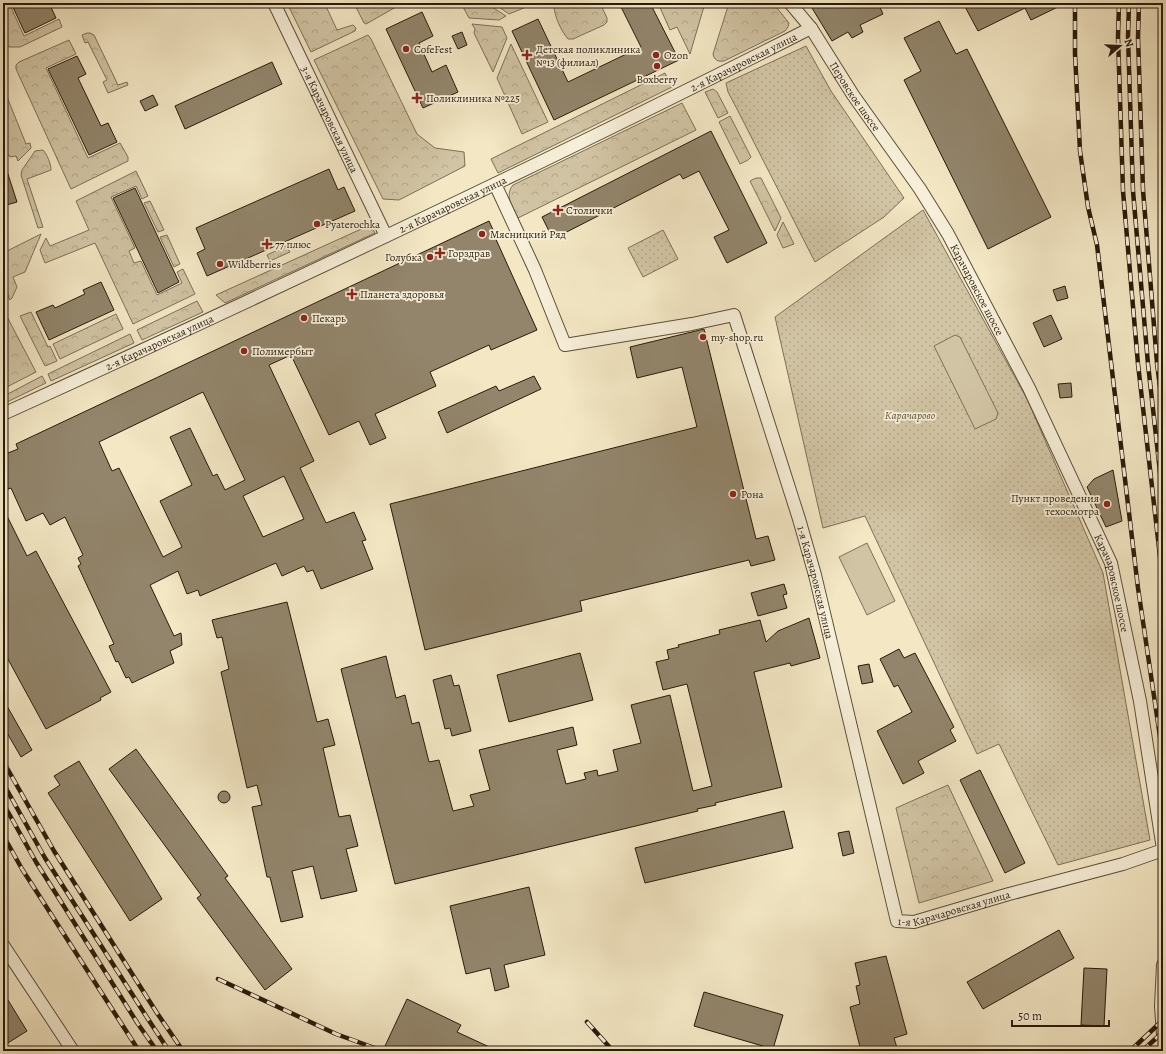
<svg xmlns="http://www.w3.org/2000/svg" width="1166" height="1054" font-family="Alegreya,serif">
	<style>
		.grass { fill: url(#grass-tufts); stroke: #7d7057 }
		.forest { fill: url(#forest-crowns); stroke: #7d7057 }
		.park { fill: url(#park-dots); stroke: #7d7057 }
		.pitch { fill: #d1c4a4; stroke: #7d7057 }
		.building { fill: #92856b; stroke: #291b0a; fill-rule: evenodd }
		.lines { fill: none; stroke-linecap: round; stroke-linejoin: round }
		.street-casing { stroke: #5c4e38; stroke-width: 14 }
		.street { stroke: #f7efd9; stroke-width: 12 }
		.rail-casing { stroke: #291b0a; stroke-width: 4.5 }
		.rail { stroke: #f7efd9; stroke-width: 3; stroke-dasharray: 9; stroke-linecap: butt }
		.poi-dot { fill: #8f2418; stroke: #f7efd9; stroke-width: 1.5 }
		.labels { text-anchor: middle; stroke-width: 3.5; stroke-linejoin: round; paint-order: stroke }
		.poi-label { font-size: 11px; fill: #291b0a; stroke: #f7efd9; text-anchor: start }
		.street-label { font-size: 11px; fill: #291b0a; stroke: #f7efd9 }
		.park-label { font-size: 11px; font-style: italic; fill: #5b4e38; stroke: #f7efd9 }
	</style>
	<defs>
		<pattern id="grass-tufts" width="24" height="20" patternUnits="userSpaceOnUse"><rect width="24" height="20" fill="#d1c4a4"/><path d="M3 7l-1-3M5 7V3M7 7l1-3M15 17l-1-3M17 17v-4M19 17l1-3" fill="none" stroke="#b3a88c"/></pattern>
		<pattern id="forest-crowns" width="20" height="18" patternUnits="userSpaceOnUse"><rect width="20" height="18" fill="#d1c4a4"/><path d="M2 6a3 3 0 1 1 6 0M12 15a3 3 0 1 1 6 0" fill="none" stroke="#b3a88c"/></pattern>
		<pattern id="park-dots" width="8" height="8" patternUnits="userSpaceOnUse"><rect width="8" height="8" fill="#d1c4a4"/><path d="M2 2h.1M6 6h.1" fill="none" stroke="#b3a88c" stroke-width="1.8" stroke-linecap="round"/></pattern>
	</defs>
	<rect width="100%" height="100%" fill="#f3e7c4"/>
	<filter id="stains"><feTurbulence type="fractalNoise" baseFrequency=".005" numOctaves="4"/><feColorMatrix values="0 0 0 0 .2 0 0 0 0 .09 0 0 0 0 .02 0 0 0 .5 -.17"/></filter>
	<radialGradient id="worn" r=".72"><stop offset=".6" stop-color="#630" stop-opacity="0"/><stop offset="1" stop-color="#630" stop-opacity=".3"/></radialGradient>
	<path class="grass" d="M783,222L794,244L783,248L777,235Z
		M286,246L290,252L270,261L267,255Z"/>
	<path class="forest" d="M3,3H9L24,36L59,19L62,27L20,47H9L3,40Z
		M287,3H326L325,4L337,30L353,25L356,28L355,31L311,52Z
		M354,3H372L373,5L378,3H403L366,24L364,23Z
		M461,3H486L506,16L499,20L469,18Z
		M493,3H525L526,7L509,14Z
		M561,3H600L607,18V22L604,25L573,39H568C561,31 555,17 554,7Z
		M658,3H705L690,54L677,27L670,30Z
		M729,3H773L789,23L788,27L785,31L724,61C718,62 714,60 713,54Z
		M472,24L502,27L507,38L493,72L474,33L475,29Z
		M87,33H90L94,35L118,85L127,82L128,85L108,93L103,82L107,80L88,42L85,43L82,35Z
		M368,35L371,39L417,134L435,148L464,152L465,166L399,200L383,199L314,60Z
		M69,40L76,54L46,68L88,158L120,143L128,157V161L71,189L16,69V65L19,62Z
		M511,44L548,122L522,134L497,78Z
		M665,73L672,87L498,173L491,159Z
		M3,87L26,144L30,143L31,148L18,161L16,156L10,157L9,155L3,157Z
		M713,89L717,92L728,113L718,118L705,92Z
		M682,103L696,130L518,218C513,207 504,196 513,185Z
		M730,116L751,157L748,160L740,164L719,122Z
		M43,150C47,154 51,164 51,170L27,179L43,227L38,228L21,175L22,170L35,151Z
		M136,171L148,196L142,199L136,186L111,197L135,248L129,251L134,263L141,261L157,295L182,283L177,272L183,269L195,294L133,324L95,243L45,263L40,250L46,238L50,246L89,230L76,201Z
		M756,178H761L781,218L775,231L750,181Z
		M150,201L164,230L158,232L144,203Z
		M370,225L375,233L225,303L216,295Z
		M41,234L25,272L13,277L17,287L12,298L10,300L3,283V253Z
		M167,235L180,264L174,267L160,237Z
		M197,301L203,312L142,340L137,330Z
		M3,309L36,372L3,389Z
		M31,312L48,347L50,346L57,361L45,366L20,316Z
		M116,314L123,329L60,359L53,344Z
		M130,334L134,343L51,381L48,374Z
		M42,376L46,383L7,402L4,396Z
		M948,785L993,881L919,903L896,808Z"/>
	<path class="park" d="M806,46L831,91L904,198L884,217L815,262L738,111L728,92L726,83Z
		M923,210L1027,399L1103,573L1150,840L1058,865L999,744L977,754L865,516L823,528L775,317Z
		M663,230L678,259L643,277L628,248Z"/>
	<path class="pitch" d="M955,335L960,337L998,413L996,419L975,429L934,346Z
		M867,543L895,601L867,615L839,557Z"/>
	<path class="building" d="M11,3H49L56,18L25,33Z
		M619,3H650L679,60L554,120L512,31L538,19L568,82L641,47Z
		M809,3H878L883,14L860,25L863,32L852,38L848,32L832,41Z
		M963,3H1066L1031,20L1025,8L978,31Z
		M422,12L433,36L419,43L432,72L446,65L458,92L423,108L386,29Z
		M939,21L956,54L967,49L1051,217L988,249L904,80L921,71L904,38Z
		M462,32L467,45L458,49L452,36Z
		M77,56L86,74L78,78L101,126L108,123L117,142L89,155L48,69Z
		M272,62L282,84L185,129L175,106Z
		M153,95L158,105L145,111L140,101Z
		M711,131L767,243L727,263L714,237L729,230L699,171L683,179L680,174L553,239L542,217Z
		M3,165H5L17,202L3,206Z
		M329,169L338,190L344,187L355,211L207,276L197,253L205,249L196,228Z
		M135,188L179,282L158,293L113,198Z
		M489,221L495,234L494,235L537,330L491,350L489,345L430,372L436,386L375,414L386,438L370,445L359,421L329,435L291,355L269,365L314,461L300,468L326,523L354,512L366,540L362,541L373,569L321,589L313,570L307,572L304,566L282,576L276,563L200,596L198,590L187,594L178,571L150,585L174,636L181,633L182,645L170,651L174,663L132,683L129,677L126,678L118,661L116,662L109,646L114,644L78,566L81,564L78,558L83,555L65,517L50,525L43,513L26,521L11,488L3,491V455L18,449L16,444ZM203,392L245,480L225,490L217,474L213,476L190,428L170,437L192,485L160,501L182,547L163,557L119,468L112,471L99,442ZM284,476L304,519L263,537L243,496Z
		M101,282L114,310L49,340L36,312L53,305L55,308L85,294L83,290Z
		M1065,286L1068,298L1057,301L1053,290Z
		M1051,315L1062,339L1044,347L1033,323Z
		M704,329L756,539L768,536L775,560L751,566L749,560L580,601L582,611L425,650L390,504L697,427L682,367L637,378L630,347Z
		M534,376L541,389L447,433L438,412L496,386L499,391Z
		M1071,383L1072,397L1060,398L1058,384Z
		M1113,470L1122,521L1106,527L1087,487L1094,479Z
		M3,508L27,556L36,551L111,692L100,698L101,700L46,729L3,650Z
		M784,584L787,594L783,595L787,608L758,616L751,593Z
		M287,602L317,722L328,719L335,745L323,748L339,817L350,815L358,846L346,849L357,891L321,899L313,866L292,871L303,917L281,922L270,877H267L252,807L262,805L257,785L247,788L221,672L229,669L222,637L217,638L212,620Z
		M809,618L820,658L791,666L790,663L754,672L782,787L715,803L716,805L697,809L698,811L395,884L341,669L386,656L396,698L405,695L412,724L419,722L429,762L439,760L453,811L474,806L470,795L490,790L479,750L573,727L577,745L557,750L566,784L586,779L584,773L597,770L598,776L618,771L613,750L641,743L631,705L670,695L693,791L712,786L687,684L663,690L656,662L669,659L667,650L679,647L678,645L720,634L719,630L760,620L766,642L778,631Z
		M899,649L904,658L915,653L954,727L950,730L956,741L918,761L924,773L903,784L877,731L912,712L898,685L894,687L880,659Z
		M580,653L593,700L509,722L497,675Z
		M869,664L873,682L862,684L858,666Z
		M451,675L454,686L459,685L471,731L452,736L450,728L445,729L433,680Z
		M3,699L32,750L21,757L3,726Z
		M136,749L228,876L225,878L292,969L265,990L197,898L201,895L109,769Z
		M79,761L162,899L130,921L48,793L60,785L54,776Z
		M980,770L1025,863L1005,873L960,780Z
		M218 797a6 6 0 1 1 12 0a6 6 0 1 1-12 0Z
		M784,811L793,848L645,883L635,848Z
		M849,831L854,853L843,856L838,833Z
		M529,887L545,955L504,965L509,987L495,991L490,968L466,974L450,906Z
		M1059,930L1074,958L983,1009L967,982Z
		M886,956L907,1034L894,1038L898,1051H861L850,1007L860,1004L856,986L860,985L855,963Z
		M1084,968L1107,969L1104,1026L1081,1025Z
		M3,992L27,1031L3,1046Z
		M704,992L783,1015L773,1049L694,1026Z
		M407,999L461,1025L457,1032L498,1051H396L385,1046Z"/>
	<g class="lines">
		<defs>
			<g id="street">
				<path id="s1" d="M274,3L386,236"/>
				<path id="s2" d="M790,3L811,28L853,95L920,189L948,234L1029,388L1111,563L1140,701L1163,849"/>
				<path id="s3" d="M495,184L535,270L565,345L692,324L734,315L799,519L815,575L897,921L914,922L1009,894L1123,864L1163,850"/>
				<path id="s4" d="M3,414C275,290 545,163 811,28"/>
				<path d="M3,945L73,1051"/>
				<path d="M1163,965L1161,1006L1163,1034"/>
			</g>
		</defs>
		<use href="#street" class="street-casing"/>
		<use href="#street" class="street"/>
		<defs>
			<path id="rail" d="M1075,3V54L1080,151L1088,207L1097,245L1138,588L1163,757
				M1119,3L1118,37L1123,191L1138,364L1163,583
				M1129,3L1128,37L1133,191L1148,364L1163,499
				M1139,3L1138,37L1143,190L1157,363L1163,412
				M3,761L54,851L157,1013L183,1051
				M3,783L45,858L148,1019L169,1051
				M3,803L36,862L138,1024L157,1051
				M3,835L22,869L139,1051
				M218,979L336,1034L383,1051
				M587,1022L613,1051
				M1130,1051L1163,1020
				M1142,1051L1163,1032"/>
		</defs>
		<use href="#rail" class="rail-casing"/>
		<use href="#rail" class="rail"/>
	</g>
	<g class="poi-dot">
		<circle cx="406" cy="49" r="4"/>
		<path d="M525 49h4v4h4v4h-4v4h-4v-4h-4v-4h4z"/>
		<circle cx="656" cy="55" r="4"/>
		<circle cx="657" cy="66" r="4"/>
		<path d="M415 92h4v4h4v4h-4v4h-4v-4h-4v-4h4z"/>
		<path d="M556 204h4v4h4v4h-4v4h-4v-4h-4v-4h4z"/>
		<circle cx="317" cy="224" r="4"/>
		<circle cx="482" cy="234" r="4"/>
		<path d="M265 238h4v4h4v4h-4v4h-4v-4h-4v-4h4z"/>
		<path d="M438 247h4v4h4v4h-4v4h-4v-4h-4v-4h4z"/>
		<circle cx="430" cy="257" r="4"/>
		<circle cx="220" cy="264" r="4"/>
		<path d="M350 288h4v4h4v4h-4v4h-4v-4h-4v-4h4z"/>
		<circle cx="304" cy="318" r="4"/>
		<circle cx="703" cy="337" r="4"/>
		<circle cx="244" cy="351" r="4"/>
		<circle cx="733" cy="494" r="4"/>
		<circle cx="1107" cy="504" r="4"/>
	</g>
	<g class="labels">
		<g class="poi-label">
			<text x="414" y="53">CofeFest</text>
			<text x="536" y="53">Детская поликлиника<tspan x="536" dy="13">№13 (филиал)</tspan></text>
			<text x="664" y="59">Ozon</text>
			<text x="657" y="83" text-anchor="middle">Boxberry</text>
			<text x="426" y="102">Поликлиника №225</text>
			<text x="566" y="214">Столички</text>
			<text x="325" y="228">Pyaterochka</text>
			<text x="490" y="238">Мясницкий Ряд</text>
			<text x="275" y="248">77 плюс</text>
			<text x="448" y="257">Горздрав</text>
			<text x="422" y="261" text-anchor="end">Голубка</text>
			<text x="228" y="268">Wildberries</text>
			<text x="360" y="298">Планета здоровья</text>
			<text x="312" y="322">Пекарь</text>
			<text x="711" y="341">my-shop.ru</text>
			<text x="252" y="355">Полимербыт</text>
			<text x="741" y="498">Рона</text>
			<text x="1099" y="502" text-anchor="end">Пункт проведения<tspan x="1099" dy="13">техосмотра</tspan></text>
		</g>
		<g class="street-label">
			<text dy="4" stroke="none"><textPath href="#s4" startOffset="820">2-я Карачаровская улица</textPath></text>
			<text dy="4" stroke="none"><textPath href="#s2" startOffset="114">Перовское шоссе</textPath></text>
			<text dy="4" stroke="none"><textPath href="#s1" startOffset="129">3-я Карачаровская улица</textPath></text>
			<text dy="4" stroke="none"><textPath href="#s4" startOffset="496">2-я Карачаровская улица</textPath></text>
			<text dy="4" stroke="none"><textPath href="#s2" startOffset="343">Карачаровское шоссе</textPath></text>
			<text dy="4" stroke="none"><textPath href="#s4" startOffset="172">2-я Карачаровская улица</textPath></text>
			<text dy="4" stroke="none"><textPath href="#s3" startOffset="627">1-я Карачаровская улица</textPath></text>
			<text dy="4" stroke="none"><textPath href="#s2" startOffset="667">Карачаровское шоссе</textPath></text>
			<text dy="4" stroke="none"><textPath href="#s3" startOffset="1034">1-я Карачаровская улица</textPath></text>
		</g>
		<g class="park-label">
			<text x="910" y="419">Карачарово</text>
		</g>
	</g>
	<rect width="1166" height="1054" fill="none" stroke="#f3e7c4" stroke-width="16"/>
	<rect x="4" y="4" width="1158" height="1046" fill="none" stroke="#291b0a" stroke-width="2"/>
	<rect x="8" y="8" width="1150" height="1038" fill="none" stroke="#291b0a"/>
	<g transform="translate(1120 46) rotate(71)" stroke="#f7efd9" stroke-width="3" paint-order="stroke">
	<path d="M0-3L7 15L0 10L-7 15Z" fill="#291b0a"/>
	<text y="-6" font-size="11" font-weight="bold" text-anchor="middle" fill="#291b0a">N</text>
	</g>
	<path d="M1012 1020v6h97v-6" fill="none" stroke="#291b0a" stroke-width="2"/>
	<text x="1018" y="1020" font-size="12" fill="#291b0a" stroke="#f7efd9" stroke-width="3" paint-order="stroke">50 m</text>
	<rect width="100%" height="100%" filter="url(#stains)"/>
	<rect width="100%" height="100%" fill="url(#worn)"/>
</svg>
